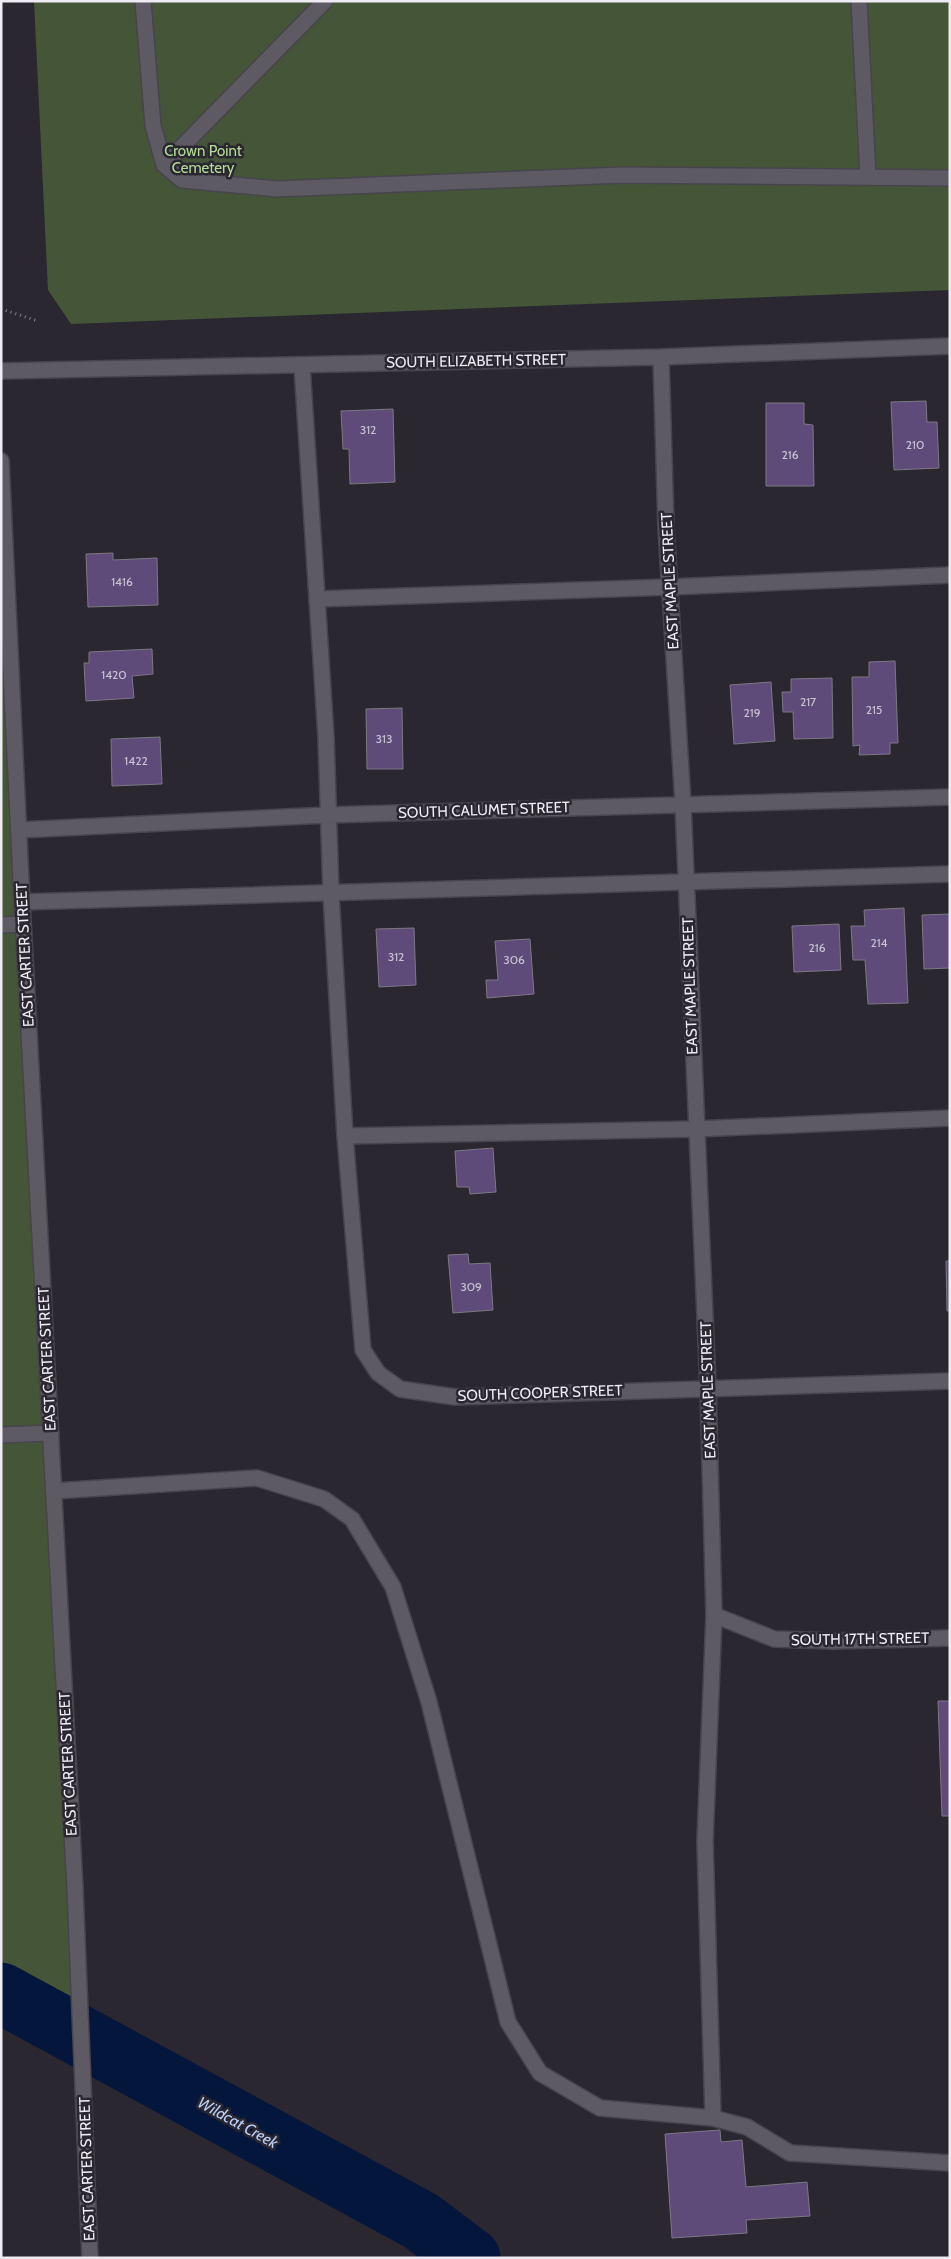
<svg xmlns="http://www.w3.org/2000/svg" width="951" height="2259" font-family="Cabin,sans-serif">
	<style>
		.green { fill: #455638 }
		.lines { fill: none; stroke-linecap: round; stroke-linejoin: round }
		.river { stroke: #05163c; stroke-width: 61 }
		.building { fill: #5e4b79; stroke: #7c7883 }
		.lane-casing { stroke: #48444c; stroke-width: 18 }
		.street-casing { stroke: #48444c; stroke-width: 18 }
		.secondary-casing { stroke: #48444c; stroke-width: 18 }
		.path { stroke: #848189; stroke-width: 3; stroke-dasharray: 1 4; stroke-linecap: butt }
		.lane { stroke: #5e5a64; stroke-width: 15 }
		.street { stroke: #5e5a64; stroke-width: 15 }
		.secondary { stroke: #5e5a64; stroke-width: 15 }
		.labels { text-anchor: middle; stroke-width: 5; stroke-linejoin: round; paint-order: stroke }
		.number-label { font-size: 12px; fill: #cac3d4 }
		.park-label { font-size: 15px; fill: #b3dd94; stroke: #2a2730 }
		.street-label { font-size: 15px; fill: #eeebf2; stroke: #2a2730 }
		.water-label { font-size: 16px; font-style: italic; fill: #bad1fb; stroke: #2a2730 }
	</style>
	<rect width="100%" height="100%" fill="#2a2730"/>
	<path class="green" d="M34,1H950V290L71,324L48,290Z
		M1,461L81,2038L1,1993Z"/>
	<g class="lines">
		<path class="river" d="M1,1993L421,2221L470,2258"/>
	</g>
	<path class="building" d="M926,401L927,422H937L939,468L894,470L891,402Z
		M766,403H804V424L813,425L814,486H766Z
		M393,409L395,482L350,484L349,449H343L341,411Z
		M113,553V560L157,558L158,605L88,607L86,554Z
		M152,649L153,674L132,676L134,698L86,701L84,663H89V652Z
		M895,661L898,743H890V754L859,755L860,745L853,746L852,677H869V662Z
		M832,678L833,738L794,739L793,712H783L782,692H791V679Z
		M771,682L775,741L734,744L730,685Z
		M402,708L403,769H367L366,709Z
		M160,737L162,784L112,786L111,739Z
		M904,908L908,1003L868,1004L865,960H853L851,926H865L864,910Z
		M950,914V968L924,969L922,915Z
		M839,924L841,970L794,972L792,926Z
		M414,928L416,985L379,987L376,929Z
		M530,939L534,994L487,998L486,980H498L495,941Z
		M493,1148L496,1192L470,1194L469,1187H457L455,1151Z
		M468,1254L469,1264L490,1263L493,1310L453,1313L448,1255Z
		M946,1261H950V1311H947Z
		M938,1701H950V1816H942Z
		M720,2130L721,2142L742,2140L746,2187L807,2182L810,2216L746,2220L747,2233L672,2238L665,2134Z"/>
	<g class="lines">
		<defs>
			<path id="lane" d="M143,1L153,126L164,165L182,180L277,189L622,175L950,178
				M859,1L868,177
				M164,165L325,1
				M317,599L670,587L950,575
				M1,925L23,924
				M345,1136L696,1129L950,1118
				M1,1435L51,1433
				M54,1491L257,1478L324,1499L352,1519L393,1587L429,1702L508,2022L540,2073L600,2108L713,2118L747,2127L790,2153L950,2163
				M713,2118L705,1841L714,1615"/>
			<path id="street" d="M661,357L666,527L683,804L708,1387L714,1615L774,1639L833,1641L950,1638
				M302,366L326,737L331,894L345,1136L363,1350L378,1373L400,1389L455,1397L950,1381
				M1,371L661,357L950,346
				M1,461L22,902L75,1889
				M19,830L328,815L950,797
				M22,902L950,874"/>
			<path id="secondary" d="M75,1889L90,2258"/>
		</defs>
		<use href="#lane" class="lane-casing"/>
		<use href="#street" class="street-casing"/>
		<use href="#secondary" class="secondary-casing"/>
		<path class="path" d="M1,309L38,321"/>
		<use href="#lane" class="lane"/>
		<use href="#street" class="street"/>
		<use href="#secondary" class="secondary"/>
	</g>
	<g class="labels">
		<g class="number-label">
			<text x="368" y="434">312</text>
			<text x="915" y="449">210</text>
			<text x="790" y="459">216</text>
			<text x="122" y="586">1416</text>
			<text x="114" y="679">1420</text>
			<text x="808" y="706">217</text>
			<text x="874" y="714">215</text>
			<text x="752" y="717">219</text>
			<text x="384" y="743">313</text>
			<text x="136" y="765">1422</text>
			<text x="879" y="947">214</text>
			<text x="817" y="952">216</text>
			<text x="396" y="961">312</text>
			<text x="514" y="964">306</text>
			<text x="471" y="1291">309</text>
		</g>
		<g class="park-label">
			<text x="203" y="156">Crown Point<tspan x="203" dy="17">Cemetery</tspan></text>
		</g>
		<g class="street-label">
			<text transform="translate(476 361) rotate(-1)" y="5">SOUTH ELIZABETH STREET</text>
			<text transform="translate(670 581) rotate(-93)" y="5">EAST MAPLE STREET</text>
			<text transform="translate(484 810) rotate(-2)" y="5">SOUTH CALUMET STREET</text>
			<text transform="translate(25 955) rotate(-93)" y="5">EAST CARTER STREET</text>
			<text transform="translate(690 986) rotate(-92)" y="5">EAST MAPLE STREET</text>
			<text transform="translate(47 1359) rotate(-93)" y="5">EAST CARTER STREET</text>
			<text transform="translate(708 1390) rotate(-92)" y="5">EAST MAPLE STREET</text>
			<text transform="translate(540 1393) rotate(-2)" y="5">SOUTH COOPER STREET</text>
			<text transform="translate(860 1639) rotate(-1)" y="5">SOUTH 17TH STREET</text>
			<text transform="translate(68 1764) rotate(-93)" y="5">EAST CARTER STREET</text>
			<text transform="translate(87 2169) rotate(-92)" y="5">EAST CARTER STREET</text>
		</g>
		<g class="water-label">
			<text transform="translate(238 2122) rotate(29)" y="6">Wildcat Creek</text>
		</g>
	</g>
	<rect width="951" height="2259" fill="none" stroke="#eeebf2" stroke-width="5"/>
</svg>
